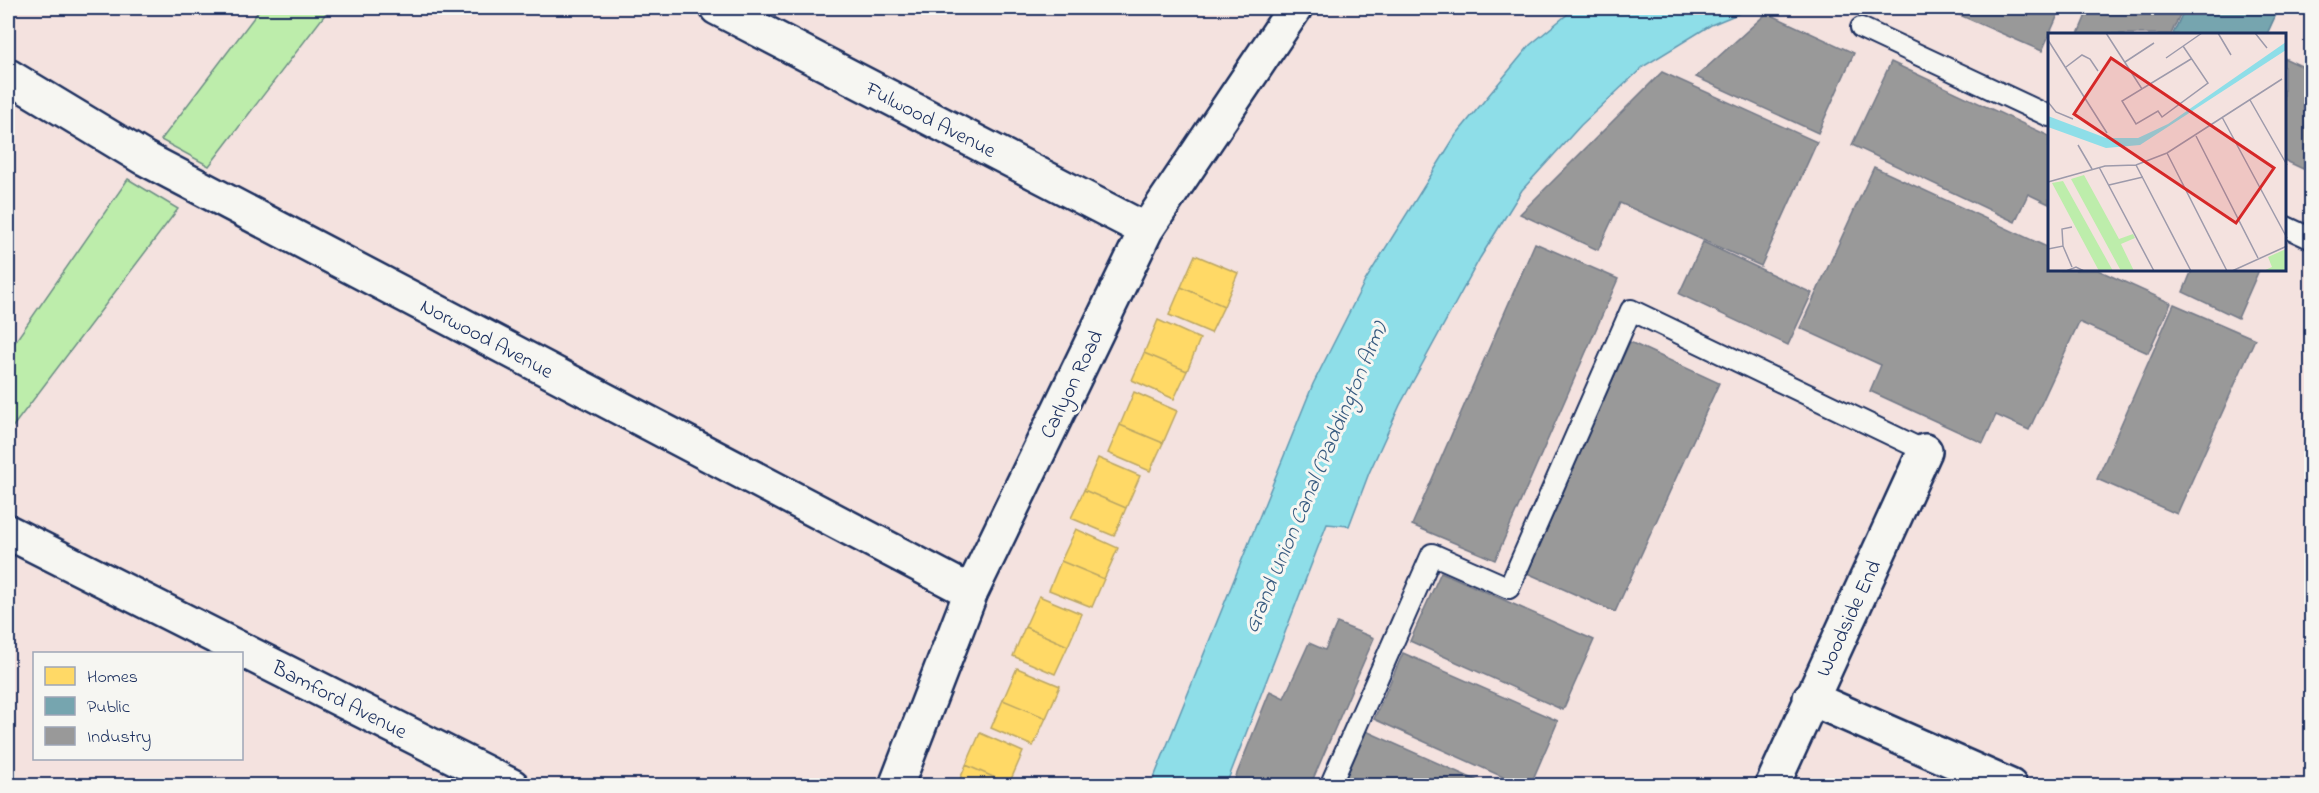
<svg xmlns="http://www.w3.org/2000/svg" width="2319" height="793" font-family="'Indie Flower',sans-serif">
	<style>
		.green { fill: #bdedab; stroke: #6c8e84; stroke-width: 1.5 }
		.water { fill: #8edee8; stroke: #6098b1; stroke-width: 1.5 }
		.homes { fill: #ffd966; stroke: #bba664; stroke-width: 1.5 }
		.public { fill: #76a5af; stroke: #5b8297; stroke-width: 1.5 }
		.industry { fill: #999; stroke: #737987; stroke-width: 1.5 }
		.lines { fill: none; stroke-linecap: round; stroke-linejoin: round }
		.lane-casing { stroke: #1b2f5e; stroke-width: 24 }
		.street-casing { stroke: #1b2f5e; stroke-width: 38 }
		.lane { stroke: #f6f6f2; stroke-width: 20 }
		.street { stroke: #f6f6f2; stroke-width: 33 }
		.labels { text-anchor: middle; stroke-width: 6; stroke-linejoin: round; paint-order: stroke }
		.street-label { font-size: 21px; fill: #1b2f5e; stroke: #f6f6f2 }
		.water-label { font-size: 22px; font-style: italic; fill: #385b80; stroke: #f6f6f2 }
		.inset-road { fill: none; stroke: #9d9aab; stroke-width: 1.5 }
		.view { fill: #d62828; fill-opacity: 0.15; stroke: #d62828; stroke-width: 3 }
		.inset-edge { fill: none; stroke: #1b2f5e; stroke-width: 3 }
	</style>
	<rect width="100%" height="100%" fill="#f4e2df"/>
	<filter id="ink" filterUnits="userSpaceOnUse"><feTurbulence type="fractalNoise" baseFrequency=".0167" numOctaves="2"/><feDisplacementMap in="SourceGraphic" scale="12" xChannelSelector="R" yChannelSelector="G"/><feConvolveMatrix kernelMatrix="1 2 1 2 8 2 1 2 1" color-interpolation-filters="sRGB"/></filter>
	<g filter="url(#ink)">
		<path class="green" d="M261,8H330L209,166L161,140Z
			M128,179L178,209L8,433V352Z"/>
		<path class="water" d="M1575,8H1752L1711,25L1644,66L1581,125L1522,190L1480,258L1400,405L1369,473L1349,526L1327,524L1226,785H1151L1313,384L1365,281L1456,135L1530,45Z"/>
		<path class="homes" d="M1195,255L1238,273L1224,306L1181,287Z
			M1181,287L1224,306L1211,333L1169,315Z
			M1158,320L1200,339L1187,371L1144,353Z
			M1144,353L1187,371L1174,399L1132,380Z
			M1134,392L1177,411L1163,443L1120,425Z
			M1120,425L1163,443L1150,471L1108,453Z
			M1098,458L1140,476L1126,508L1084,490Z
			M1084,490L1126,508L1114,536L1071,518Z
			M1076,529L1118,548L1104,579L1061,561Z
			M1061,561L1104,579L1092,607L1049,590Z
			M1039,596L1082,614L1068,646L1025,627Z
			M1025,627L1068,646L1055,674L1013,656Z
			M1017,668L1060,686L1046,718L1003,700Z
			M1003,700L1046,718L1033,746L991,728Z
			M980,733L1023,752L1009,784L966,765Z
			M966,765L1009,784L1008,786H957Z"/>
		<path class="public" d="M2185,8H2279L2267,34H2173Z"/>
		<path class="industry" d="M1949,8H2061L2042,51L1948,10Z
			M2089,8H2183L2171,34H2078Z
			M1767,13L1854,53L1818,133L1696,77Z
			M2284,58L2312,71V151L2303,169L2284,160Z
			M1891,62L2049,136V204L2028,194L2015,222L1852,145Z
			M1662,72L1817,142L1761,266L1620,203L1598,250L1520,214Z
			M1874,167L2049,248V270H2098L2171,303L2148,353L2079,322L2029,430L1996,415L1983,443L1870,391L1881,365L1800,328Z
			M1703,242L1812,293L1788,345L1679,294Z
			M1535,243L1618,279L1495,560L1412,525Z
			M2192,270H2259L2238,318L2183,292Z
			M2174,304L2255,339L2177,514L2097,479Z
			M1630,342L1719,383L1615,612L1525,572Z
			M1441,572L1594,640L1563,710L1410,641Z
			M1337,623L1374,638L1310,786H1232L1270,691L1284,698L1309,643L1325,650Z
			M1403,653L1558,721L1530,786H1523L1374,719Z
			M1366,731L1489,786H1342Z"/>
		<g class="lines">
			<defs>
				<path id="lane" d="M1861,28L2049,116
					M2284,226L2312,239
					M1330,786L1432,554L1509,588L1631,310L1925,451"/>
				<path id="street" d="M717,8L1146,230
					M8,76L144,158L971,592
					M8,532L512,786
					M1810,698L2010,786
					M896,786L971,592L1146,230L1295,8
					M1772,786L1925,451"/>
			</defs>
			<use href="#lane" class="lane-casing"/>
			<use href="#street" class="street-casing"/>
			<use href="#lane" class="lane"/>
			<use href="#street" class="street"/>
		</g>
	</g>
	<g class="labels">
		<g class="street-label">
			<text transform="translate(931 119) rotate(27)" y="7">Fulwood Avenue</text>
			<text transform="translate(487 338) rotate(28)" y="7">Norwood Avenue</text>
			<text transform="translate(1071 384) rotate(-64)" y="7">Carlyon Road</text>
			<text transform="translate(1848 618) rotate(-65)" y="7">Woodside End</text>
			<text transform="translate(340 699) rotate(27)" y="7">Bamford Avenue</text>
		</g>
		<g class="water-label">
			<text transform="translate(1314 477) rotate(-67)" y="8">Grand Union Canal (Paddington Arm)</text>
		</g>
	</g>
	<g transform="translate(2048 33)">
		<rect width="238" height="238" fill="#f4e2df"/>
		<path d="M36,142L71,206L85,201L87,205L73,211L86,238H73L23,146ZM15,148L65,238H51L4,150ZM238,216V238H215L224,234L220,224Z" fill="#bdedab"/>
		<path d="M238,9V17L92,112L58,115L0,94V83L58,105H90L120,91Z" fill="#8edee8"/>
		<path class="inset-road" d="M58,0L94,56M170,0L183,22M207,0L219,15M0,7L59,100M135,13L160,50L114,84L110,78L88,91L74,68L143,26M118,25L154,0M77,29L106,10M18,34L34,22L42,26L50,38M202,67L239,132M0,69L8,79L25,86M174,84L239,205M148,103L210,225M30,112L44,136M119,120L179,238M88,132L143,238M51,134L106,238M0,149L57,133L88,132L119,120L234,46M61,152L95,144M15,213L14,196L24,194M0,216L15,213L24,234M18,238L28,234L36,238M184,238L239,213"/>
		<path class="view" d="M63,25L226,135L188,190L26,81Z"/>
		<rect width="238" height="238" class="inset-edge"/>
	</g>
	<rect width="2319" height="793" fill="none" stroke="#f6f6f2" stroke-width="30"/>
	<rect x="15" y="15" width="2289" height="763" fill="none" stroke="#1b2f5e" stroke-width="2" filter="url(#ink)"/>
	<rect x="33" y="652" width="210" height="108" fill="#f6f6f2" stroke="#9ea6b7" stroke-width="1.5"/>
	<rect x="45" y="667" width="30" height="18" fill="#ffd966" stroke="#9ea6b7" stroke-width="1.5"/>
	<text x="87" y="682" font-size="18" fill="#1b2f5e">Homes</text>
	<rect x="45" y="697" width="30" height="18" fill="#76a5af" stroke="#9ea6b7" stroke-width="1.5"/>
	<text x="87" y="712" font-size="18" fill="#1b2f5e">Public</text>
	<rect x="45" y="727" width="30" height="18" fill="#999999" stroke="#9ea6b7" stroke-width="1.5"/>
	<text x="87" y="742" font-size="18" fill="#1b2f5e">Industry</text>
</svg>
